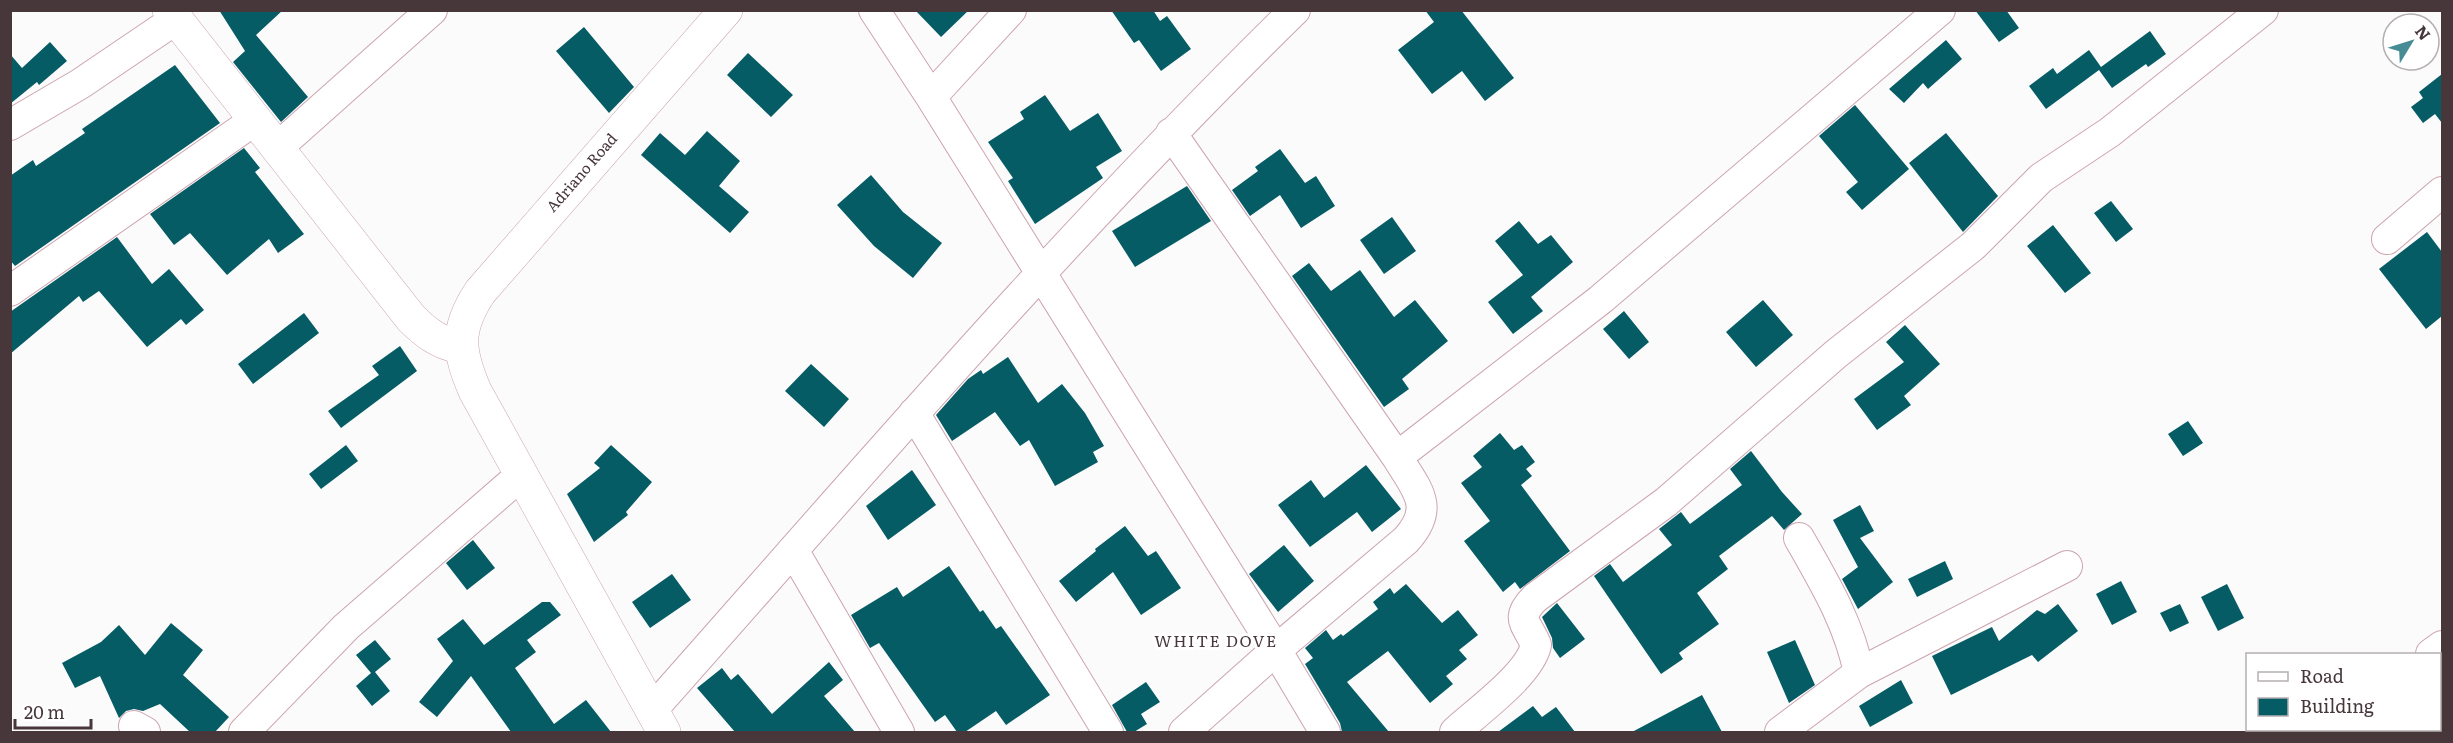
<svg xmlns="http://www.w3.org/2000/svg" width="2453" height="743" font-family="Literata,serif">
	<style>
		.building { fill: #065c65 }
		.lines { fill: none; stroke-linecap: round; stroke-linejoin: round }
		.minor-casing { stroke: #cca4af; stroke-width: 32 }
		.tertiary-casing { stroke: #cca4af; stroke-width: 34 }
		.minor { stroke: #fff; stroke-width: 30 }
		.tertiary { stroke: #fff; stroke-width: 33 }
		.labels { text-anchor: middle; stroke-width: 6; stroke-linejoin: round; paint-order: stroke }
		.street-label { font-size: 15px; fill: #47373b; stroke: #fff }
		.neighbourhood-label { font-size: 16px; letter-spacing: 1.5px; fill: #47373b; stroke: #fff }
	</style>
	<rect width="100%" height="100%" fill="#fbfbfb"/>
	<path class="building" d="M219,10H283L256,35L308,97L281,122L233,62L245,51Z
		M915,10H969L941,37Z
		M1111,10H1153L1160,21L1167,16L1191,49L1161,71L1139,40L1134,43Z
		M1425,10H1461L1514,78L1485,101L1462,71L1432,94L1398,50L1434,22Z
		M1975,10H2006L2019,28L1999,42Z
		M584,27L634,87L609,113L556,51Z
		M2150,31L2166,54L2148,67L2146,64L2112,88L2099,70L2046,109L2029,86L2053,68L2057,74L2089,50L2101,67Z
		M1946,40L1962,59L1928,89L1923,83L1904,103L1889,89Z
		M50,42L67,61L39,85L37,82L10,104V54L22,68Z
		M748,53L793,95L771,117L727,75Z
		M175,65L220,123L15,266L10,260V176L33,160L36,166L85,133L82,129Z
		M2442,74V123L2435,114L2423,123L2411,107L2423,98L2419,92Z
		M1045,95L1070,131L1098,113L1122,151L1096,167L1103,178L1035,224L1008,181L1013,178L988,142L1024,119L1020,112Z
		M1855,105L1909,169L1862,210L1846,192L1858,182L1819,136Z
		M707,131L740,161L719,186L749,212L730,233L641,155L660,133L685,155Z
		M1946,133L1998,196L1963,232L1909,163Z
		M244,148L260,168L255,172L304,234L278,253L269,239L227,275L190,233L174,245L150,214Z
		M1280,149L1305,183L1316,176L1335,206L1301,228L1280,195L1250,216L1232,190L1258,171L1255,167Z
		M871,175L903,212L942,243L913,278L874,246L837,205Z
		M1187,186L1211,221L1135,267L1112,231Z
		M2111,201L2133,229L2116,242L2094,213Z
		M1392,217L1416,251L1384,274L1360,240Z
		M1519,221L1538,244L1551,235L1573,262L1531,297L1543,311L1513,334L1488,302L1523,275L1495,241Z
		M2053,225L2091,273L2065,293L2027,246Z
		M2427,232L2442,252V316L2426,329L2379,269Z
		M117,237L152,284L169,269L204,310L186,325L181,319L147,347L99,291L83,302L79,296L10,354V312Z
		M1309,263L1331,291L1360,270L1394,317L1415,300L1448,341L1402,379L1409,389L1384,407L1292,276Z
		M1763,300L1793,335L1756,367L1726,332Z
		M1624,311L1649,342L1629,359L1603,329Z
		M304,313L319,333L253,384L238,364Z
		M1905,325L1940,364L1904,396L1911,405L1877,430L1854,399L1904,362L1886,342Z
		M400,346L417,371L341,428L328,411L379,375L372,366Z
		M1008,357L1038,403L1062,384L1085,413L1104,446L1093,452L1098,462L1055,486L1029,440L1020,446L995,412L952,441L936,415L968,379L981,370L983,374Z
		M811,364L849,399L824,427L785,391Z
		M2188,421L2203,443L2183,456L2168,434Z
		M1500,433L1514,450L1522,445L1535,462L1526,469L1532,476L1521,485L1570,551L1520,589L1515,582L1503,592L1464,541L1490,521L1461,483L1482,467L1473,456Z
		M346,445L358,461L321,489L309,474Z
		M611,445L652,482L626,512L628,515L594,542L567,494L600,468L594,463Z
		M1751,451L1782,492L1802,514L1784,530L1772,516L1719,556L1728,569L1697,593L1719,624L1679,653L1683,659L1661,674L1594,576L1610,564L1623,582L1672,545L1659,529L1681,512L1690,524L1742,485L1730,469Z
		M1366,465L1401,509L1372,532L1357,512L1310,547L1278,505L1311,480L1324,498Z
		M912,470L936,505L888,540L866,506Z
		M1860,505L1874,531L1860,538L1893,582L1858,609L1842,579L1858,567L1833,520Z
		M1125,526L1148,556L1156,551L1181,588L1141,615L1113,572L1076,602L1059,581L1096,551L1095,549Z
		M473,540L495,568L467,590L446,563Z
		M1284,545L1314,581L1278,612L1249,574Z
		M1945,561L1953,579L1917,597L1908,579Z
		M949,566L980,612L983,610L996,629L1001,626L1050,695L1006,725L996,711L965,732H957L945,715L935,722L879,643L870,648L851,615L897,587L903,597Z
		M672,574L691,600L650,628L632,602Z
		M2121,581L2137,612L2112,625L2096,594Z
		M1406,584L1442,623L1458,610L1478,635L1459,650L1467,659L1446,676L1453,684L1430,703L1388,651L1347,682L1389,732H1342L1340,723L1305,664L1313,658L1305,648L1326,630L1333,640L1341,634L1343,636L1378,609L1373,602L1390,588L1394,594Z
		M2227,584L2244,618L2218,631L2201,597Z
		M542,602H550L561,615L527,640L536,652L515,668L554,724L586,700L611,732H511L471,676L437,717L419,702L453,661L437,639L463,619L484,645Z
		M1557,603L1585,639L1560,658L1553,648L1552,638L1542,617Z
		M2058,604L2078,631L2038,662L2032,655L1951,695L1932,656L1992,627L1999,641L2037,610L2045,614Z
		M2180,604L2189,623L2170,632L2160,613Z
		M171,623L203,650L183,675L229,717L215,732H190L160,704L143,711L134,709L126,711L119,718L100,676L75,688L62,663L101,642L119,625L145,655Z
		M375,640L391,659L375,672L390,691L372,706L356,686L371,673L356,655Z
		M1795,640L1815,685L1789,703L1767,652Z
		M829,662L843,680L824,696L855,732H735L697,688L722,668L731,680L738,674L772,714Z
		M1901,680L1913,703L1870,727L1859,706Z
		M1146,682L1160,702L1141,714L1147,724L1134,732H1127L1112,705Z
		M1702,695L1722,732H1632Z
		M1533,706L1542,717L1556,707L1575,732H1498Z"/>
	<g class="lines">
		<defs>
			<path id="minor" d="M874,10L931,97L1276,650L1325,732
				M931,97L1011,10
				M10,125L80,84L176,19
				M1171,133L1397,457C1417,490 1436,507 1406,540L1276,650L1184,732
				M277,148L432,10
				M2387,239L2442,192
				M10,291L255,120
				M914,413L1108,732
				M1397,457L1600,300L1940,10
				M1799,538C1824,582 1849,623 1859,673
				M793,550L899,732
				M2431,654L2442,646
				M652,710C862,473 1068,232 1295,10
				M134,726L145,732
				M244,732L346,627L521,475
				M1455,732C1478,711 1530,674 1536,645C1527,623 1514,619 1535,598L1666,502L1836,354L1973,246L2041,178L2110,132L2263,10
				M1780,732L1859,673L2067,566
				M2332,732L2336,730"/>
			<path id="tertiary" d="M169,10L411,318C426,333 439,343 460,347
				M664,732L475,391C458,351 455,330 480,292L726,10"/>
		</defs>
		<use href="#minor" class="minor-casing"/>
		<use href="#tertiary" class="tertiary-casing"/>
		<use href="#minor" class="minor"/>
		<use href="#tertiary" class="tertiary"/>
	</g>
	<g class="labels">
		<g class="street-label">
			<text transform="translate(582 173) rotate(-49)" y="5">Adriano Road</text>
		</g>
		<g class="neighbourhood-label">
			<text x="1216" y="647">WHITE DOVE</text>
		</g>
	</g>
	<rect width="2453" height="743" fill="none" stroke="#47373b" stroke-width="24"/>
	<rect x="2246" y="653" width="195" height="78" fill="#ffffff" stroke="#b5afb1" stroke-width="1.5"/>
	<rect x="2258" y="672" width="30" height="9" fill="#ffffff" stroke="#b5afb1" stroke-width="1.5"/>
	<text x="2300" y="683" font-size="18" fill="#47373b">Road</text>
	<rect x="2258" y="698" width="30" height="18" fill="#065c65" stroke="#b5afb1" stroke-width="1.5"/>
	<text x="2300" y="713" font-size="18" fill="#47373b">Building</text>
	<g transform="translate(2411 42) rotate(52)"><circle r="28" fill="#ffffff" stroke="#b5afb1" stroke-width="1.5"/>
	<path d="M0-4.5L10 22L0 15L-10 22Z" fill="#458c95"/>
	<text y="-9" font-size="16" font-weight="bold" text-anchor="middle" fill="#47373b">N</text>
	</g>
	<path d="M15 719v9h76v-9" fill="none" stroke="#47373b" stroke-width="3"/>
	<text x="24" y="719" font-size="18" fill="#47373b" stroke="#ffffff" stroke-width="4.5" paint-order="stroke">20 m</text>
</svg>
